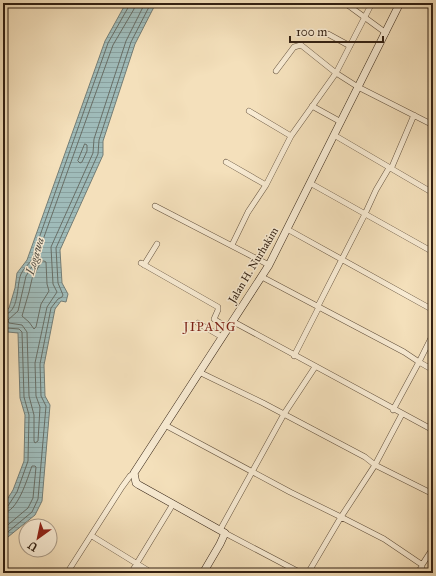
<svg xmlns="http://www.w3.org/2000/svg" width="436" height="576" font-family="'IM FELL Great Primer',serif">
	<style>
		.water { fill: url(#water-rules); stroke: #737d76 }
		.lines { fill: none; stroke-linecap: round; stroke-linejoin: round }
		.shore { stroke: #686e66; stroke-width: 1 }
		.minor-casing { stroke: #62503c; stroke-width: 6 }
		.secondary-casing { stroke: #322012; stroke-width: 8 }
		.minor { stroke: #f8ebd3; stroke-width: 5 }
		.secondary { stroke: #f8ebd3; stroke-width: 7 }
		.labels { text-anchor: middle; stroke-width: 3; stroke-linejoin: round; paint-order: stroke }
		.street-label { font-size: 11px; fill: #322012; stroke: #f8ebd3 }
		.water-label { font-size: 12px; font-style: italic; fill: #534e44; stroke: #f8ebd3 }
		.quarter-label { font-size: 13px; letter-spacing: 1px; fill: #7a1f14; stroke: #f8ebd3 }
	</style>
	<defs>
		<pattern id="water-rules" width="6" height="5" patternUnits="userSpaceOnUse"><rect width="6" height="5" fill="#9fbbb9"/><path d="M0 2.5h6" fill="none" stroke="#89a09e"/></pattern>
	</defs>
	<rect width="100%" height="100%" fill="#f4e0bb"/>
	<filter id="stains"><feTurbulence type="fractalNoise" baseFrequency=".005" numOctaves="4"/><feColorMatrix values="0 0 0 0 .2 0 0 0 0 .09 0 0 0 0 .02 0 0 0 .5 -.17"/></filter>
	<radialGradient id="worn" r=".72"><stop offset=".6" stop-color="#630" stop-opacity="0"/><stop offset="1" stop-color="#630" stop-opacity=".3"/></radialGradient>
	<path class="water" d="M126,3H156L135,44L103,141V155L60,250L62,283L68,294L66,302L61,301L55,309L44,365L45,396L50,405L42,501L35,515L3,541V506L13,490L24,461L25,415L20,398L18,333L8,332L3,337C3,327 0,313 9,308L15,288L17,273L27,260L105,41Z"/>
	<g class="lines">
		<path class="shore" d="M135,3L134,9L113,45L35,262L26,276L18,311L8,320L9,323L22,325L27,332L29,396L34,415V441L35,443L38,441L40,407L36,396L35,363L47,307L57,292L53,284L51,247L93,153L94,139L126,41L145,3
			M85,144L87,145V151L82,162L80,163L78,161Z
			M42,261H44L46,262L47,284L49,291L41,304L36,327L34,329L29,322L22,316L29,292L32,279Z
			M3,315C20,313 16,286 21,274C23,269 28,265 31,261L108,43L129,6L130,3
			M3,331L7,328L19,329L22,332L24,397L29,415L28,461L17,492L8,506L3,508
			M3,513C18,512 27,479 32,466H35L36,467L33,498L28,508L3,529
			M3,536L32,512L38,499L46,406L41,396L40,364L51,308L58,299L62,297L63,295L58,283L56,248L98,154L99,140L131,42L151,3"/>
		<defs>
			<path id="minor" d="M345,3L386,33
				M328,34L350,46
				M276,71L294,47L301,45L336,73L358,87L433,125
				M312,106L341,122
				M249,111L291,136
				M334,135L433,193
				M226,162L266,185
				M391,169L414,115
				M310,183L433,252
				M155,206L269,265
				M287,229L433,310
				M232,245L248,212L266,185L291,136L336,73L372,3
				M141,263L218,307V310L214,319L228,328
				M144,265L157,244
				M262,277L404,352L419,362L393,410
				M318,306L365,214L376,190L389,168
				M232,321L433,430
				M198,323L222,337
				M433,334L419,362L433,370
				M294,356L319,307
				M199,372L263,403L365,457L375,465L341,517L384,539L421,564L422,567L417,573
				M402,414L375,465L433,494
				M165,425L290,492L341,517L308,573
				M220,530L284,414L315,367
				M225,533L301,573
				M92,536L152,573
				M422,565L433,548
				M67,573L122,487L130,476L134,473
				M131,573L173,504"/>
			<path id="secondary" d="M203,573L220,544L225,533L139,485L136,483L134,473L269,265L400,3"/>
		</defs>
		<use href="#minor" class="minor-casing"/>
		<use href="#secondary" class="secondary-casing"/>
		<use href="#minor" class="minor"/>
		<use href="#secondary" class="secondary"/>
	</g>
	<g class="labels">
		<g class="street-label">
			<text transform="translate(253 265) rotate(-59)" y="4">Jalan H. Nurhakim</text>
		</g>
		<g class="water-label">
			<text transform="translate(35 256) rotate(-74)" y="4">Logawa</text>
		</g>
		<g class="quarter-label">
			<text x="210" y="331">JIPANG</text>
		</g>
	</g>
	<rect width="436" height="576" fill="none" stroke="#f4e0bb" stroke-width="16"/>
	<rect x="4" y="4" width="428" height="568" fill="none" stroke="#322012" stroke-width="2"/>
	<rect x="8" y="8" width="420" height="560" fill="none" stroke="#322012"/>
	<g transform="translate(38 538) rotate(213)"><circle r="19" fill="#f8ebd3" stroke="#a99a86"/>
	<path d="M0-3L7 15L0 10L-7 15Z" fill="#8f2418"/>
	<text y="-6" font-size="11" font-weight="bold" text-anchor="middle" fill="#322012">U</text>
	</g>
	<path d="M290 36v6h93v-6" fill="none" stroke="#322012" stroke-width="2"/>
	<text x="296" y="36" font-size="12" fill="#322012" stroke="#f8ebd3" stroke-width="3" paint-order="stroke">100 m</text>
	<rect width="100%" height="100%" filter="url(#stains)"/>
	<rect width="100%" height="100%" fill="url(#worn)"/>
</svg>
